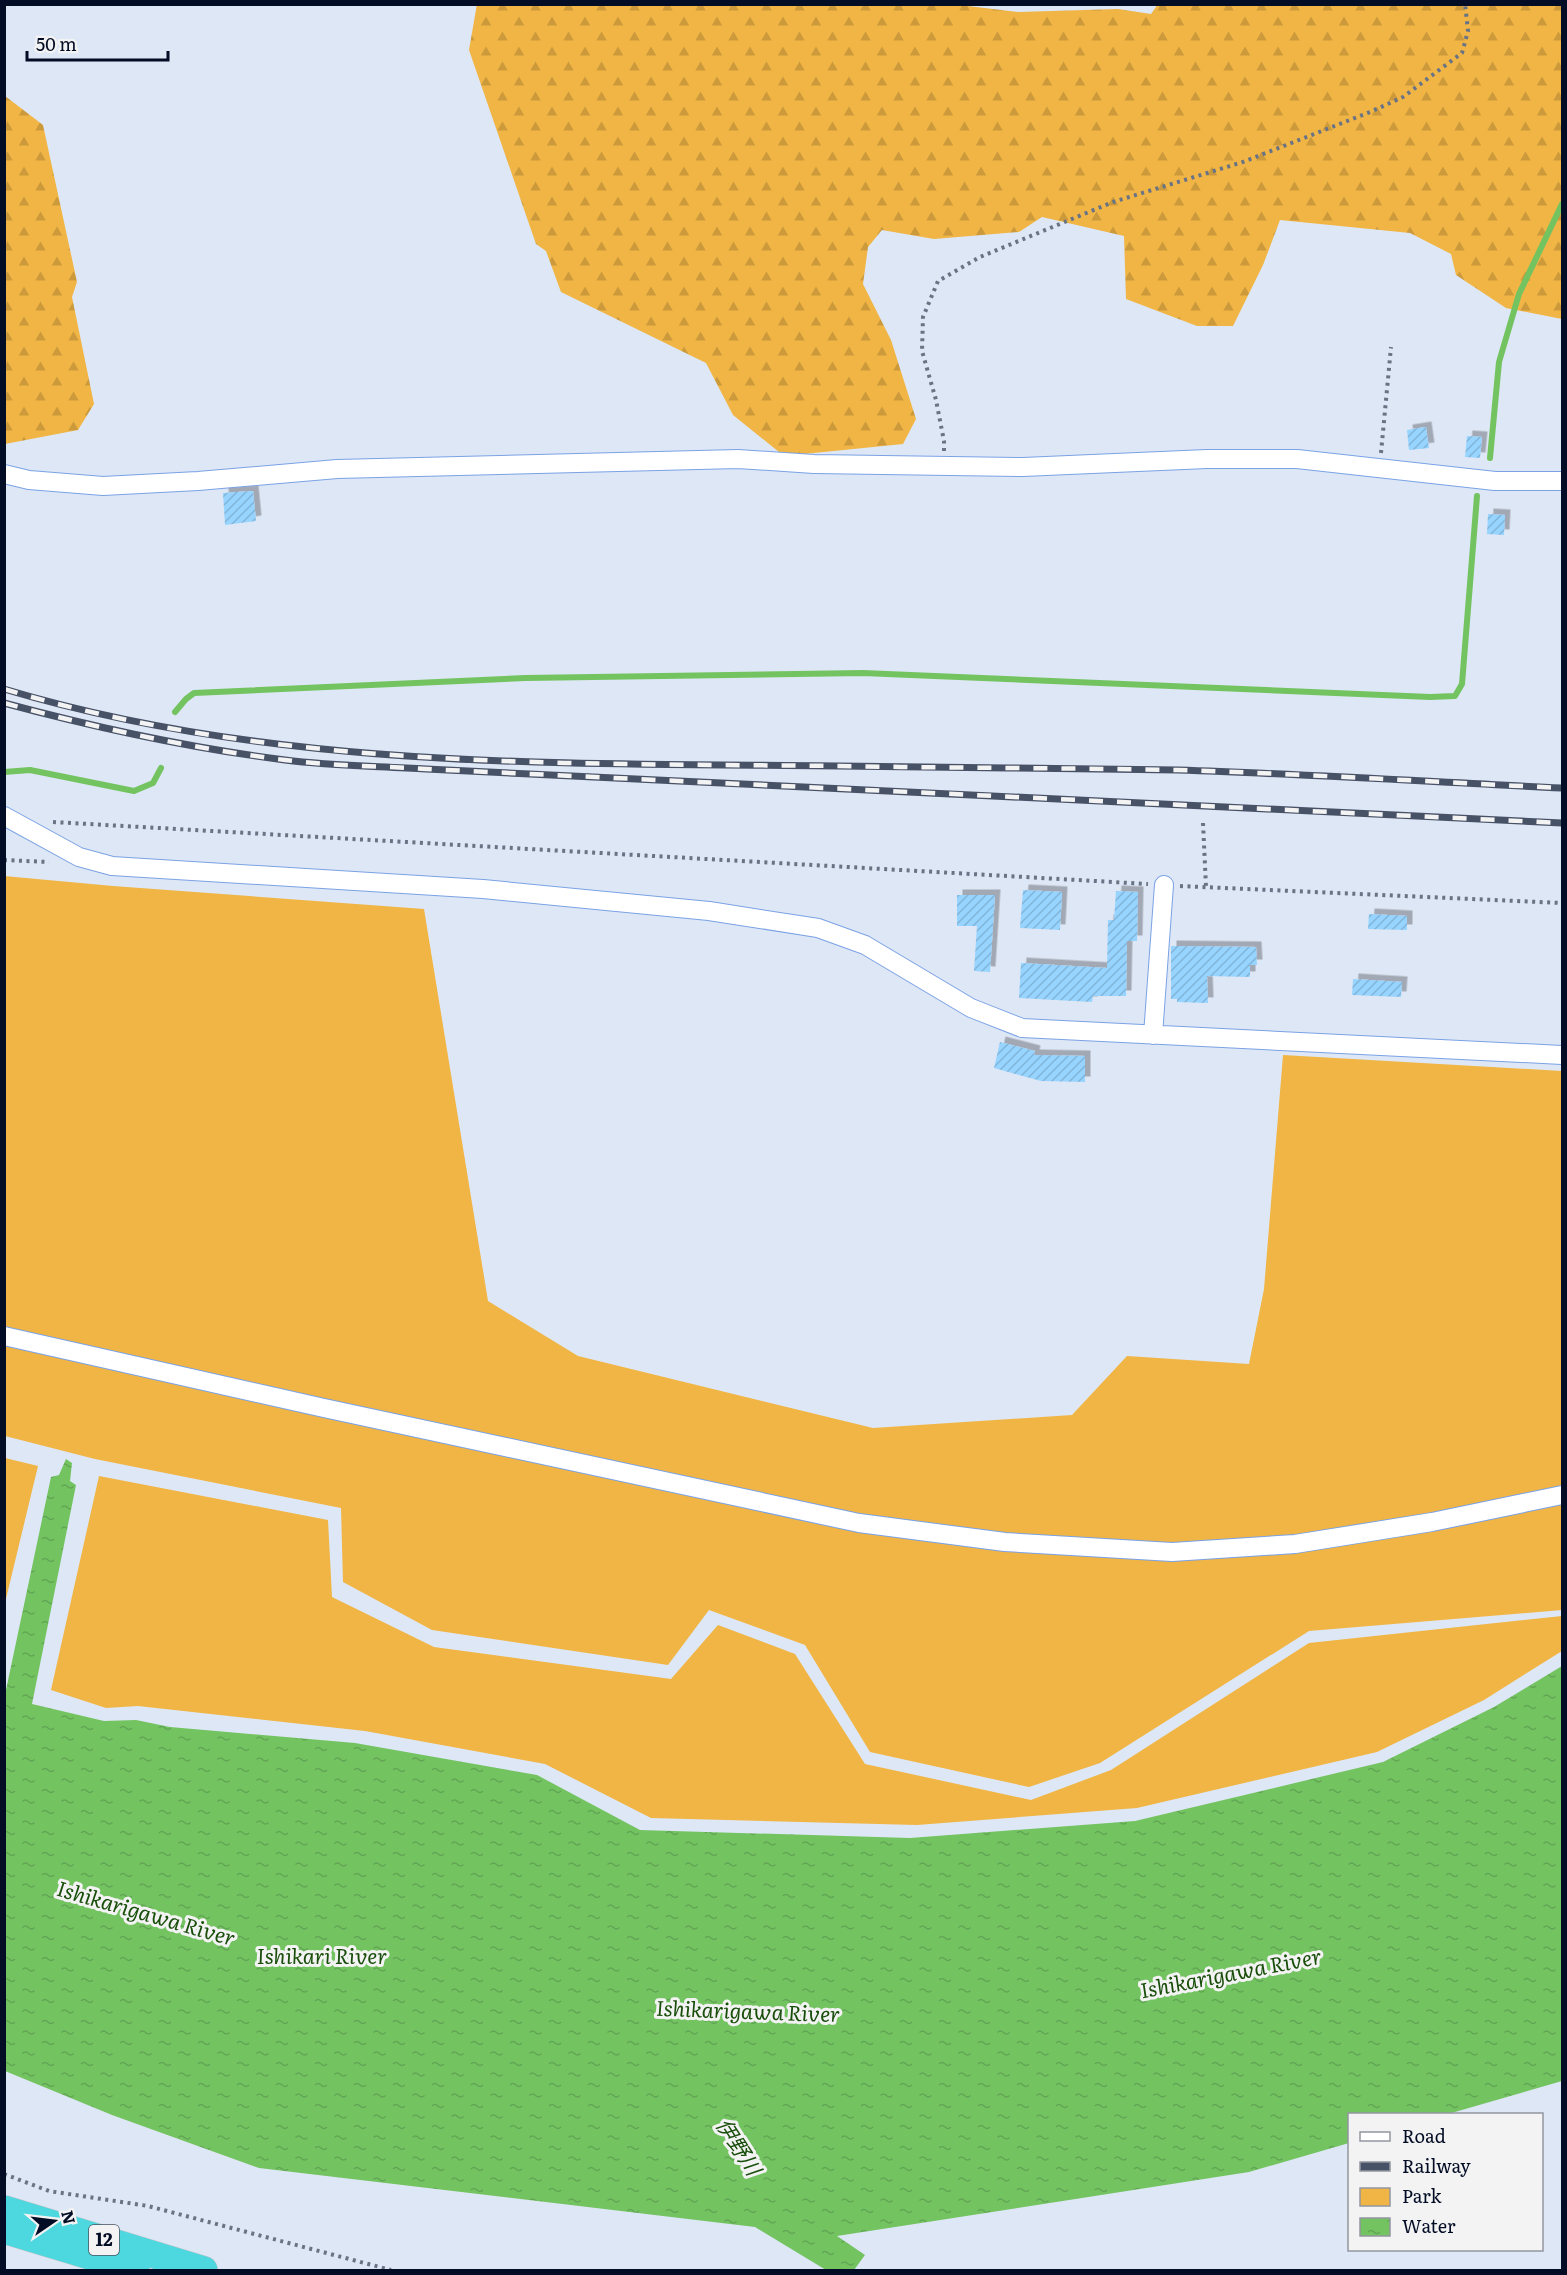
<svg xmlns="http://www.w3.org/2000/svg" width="1567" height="2275" font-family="Literata,'Noto Sans JP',serif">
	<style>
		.green { fill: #f0b544 }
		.forest { fill: url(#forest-firs) }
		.water { fill: url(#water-ripples) }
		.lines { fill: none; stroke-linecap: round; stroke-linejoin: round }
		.stream { stroke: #73c361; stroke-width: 6 }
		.building { fill: url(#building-hatch); filter: url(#shadow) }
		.minor-casing { stroke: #7aa2e5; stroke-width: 20 }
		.highway-casing { stroke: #c2c5ca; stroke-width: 28 }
		.path { stroke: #697386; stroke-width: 4; stroke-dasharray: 3 4.5; stroke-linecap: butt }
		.minor { stroke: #fff; stroke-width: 18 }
		.highway { stroke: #4dd7de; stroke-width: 27 }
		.rail-casing { stroke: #485267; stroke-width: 7 }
		.rail { stroke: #f3f3f3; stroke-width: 4.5; stroke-dasharray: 14; stroke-linecap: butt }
		.labels { text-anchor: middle; stroke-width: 6; stroke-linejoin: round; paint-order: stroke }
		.shield { fill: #f3f3f3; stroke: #4a5162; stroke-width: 1.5 }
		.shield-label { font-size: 18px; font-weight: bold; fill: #020c24 }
		.water-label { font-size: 21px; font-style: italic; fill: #184e0a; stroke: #f3f3f3 }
	</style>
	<defs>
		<pattern id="forest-firs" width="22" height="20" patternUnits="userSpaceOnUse" patternTransform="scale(1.5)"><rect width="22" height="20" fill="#f0b544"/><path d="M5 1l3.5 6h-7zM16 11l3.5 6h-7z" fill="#cc9a3b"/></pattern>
		<pattern id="water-ripples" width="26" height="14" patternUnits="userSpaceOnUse" patternTransform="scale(1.5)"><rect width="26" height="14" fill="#73c361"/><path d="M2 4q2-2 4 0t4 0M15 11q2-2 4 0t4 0" fill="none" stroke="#62a654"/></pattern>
		<pattern id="building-hatch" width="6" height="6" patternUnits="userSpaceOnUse" patternTransform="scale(1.5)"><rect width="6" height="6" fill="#97d4ff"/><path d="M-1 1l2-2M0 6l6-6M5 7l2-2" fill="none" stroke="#80b5da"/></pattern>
		<filter id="shadow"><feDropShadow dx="5.5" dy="-5.5" stdDeviation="0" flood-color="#0004"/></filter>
	</defs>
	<rect width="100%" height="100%" fill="#dee7f5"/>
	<path class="green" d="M4,876L113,886L424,909L488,1301L578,1356L873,1428L1072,1415L1127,1356L1249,1364L1264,1289L1283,1055L1562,1071V1610L1309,1631L1100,1763L1029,1787L870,1752L805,1645L709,1610L668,1665L432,1630L343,1582L341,1508L95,1459L5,1436Z
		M5,1458L38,1466L5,1603L4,1458Z
		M99,1476L328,1520L332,1597L434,1647L671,1679L718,1625L795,1654L865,1764L1031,1800L1111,1770L1309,1643L1562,1616V1651L1484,1700L1377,1752L1137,1808L917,1825L651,1818L545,1764L365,1731L138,1706L106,1708L51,1690Z"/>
	<path class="forest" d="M477,4H951L1018,12L1118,9L1151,14L1158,4L1562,5V319L1506,308L1456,275L1451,254L1410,233L1280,220L1263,265L1233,326H1197L1126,299L1124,236L1042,217L1019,232L934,239L882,230L868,247L863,284L891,340L916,419L903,444L784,456L733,415L706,363L561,292L546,251L536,244L469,50Z
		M5,96L43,125L77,282L72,297L94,404L78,430L5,444Z"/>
	<path class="water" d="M66,1459L72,1463L70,1481L76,1485L32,1704L104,1721L136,1720L170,1727L355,1743L537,1775L640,1830L910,1838L1135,1821L1383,1762L1494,1707L1562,1666V2081L1448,2114H1350L1349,2143L1249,2172L837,2236L865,2255L854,2270H826L755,2227L259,2168L112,2115L5,2071V1690H6L51,1477L59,1475Z"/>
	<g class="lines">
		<path class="stream" d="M1490,458L1499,362L1519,294L1562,204
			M175,712L186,699L194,693L525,678L863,673L1430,697L1455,696L1462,684L1477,496
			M4,772L30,770L134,791L153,783L161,768"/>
	</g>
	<path class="building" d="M1426,427L1429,448L1409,450L1407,430Z
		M1467,436L1482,437L1480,458L1465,457Z
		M253,491L256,521L225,525L223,493Z
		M1488,514L1505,515L1504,535L1487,534Z
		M1023,890L1062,892L1060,930L1020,928Z
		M1116,891L1138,892L1137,941H1127L1126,996H1093L1092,1002L1019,998L1021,963L1107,968L1108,920H1114Z
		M957,895H995L990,972L974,971L977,926H957Z
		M1369,914L1407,916V930L1368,929Z
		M1171,946L1256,947L1257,965H1250V977L1207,976L1208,1003L1177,1002V999H1171Z
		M1353,979L1402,982L1401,997L1352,995Z
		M1000,1042L1035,1051L1034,1055L1085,1056V1082L1041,1081L994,1068Z"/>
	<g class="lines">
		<defs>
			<path id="minor" d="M4,474L29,480L103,486L198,481L337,469L738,459L814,464L1023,467L1207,459H1297L1495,481H1562
				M4,816L79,857L112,866L483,889L709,911L818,928L865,945L971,1008L1022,1028L1562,1055
				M1153,1035L1164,885
				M4,1336L324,1408L859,1523L1005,1542L1172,1552L1295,1544L1432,1522L1562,1495"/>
			<path id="highway" d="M4,2209L204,2270
				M4,2230L136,2270"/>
		</defs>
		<use href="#minor" class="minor-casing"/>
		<use href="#highway" class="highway-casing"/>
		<path class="path" d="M944,451V441L936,400L922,351L923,317L938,281L980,257L1113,202L1243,162L1370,112L1403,97L1462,53L1468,31L1465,4
			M1381,453L1391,347
			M53,822L1148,884
			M1203,823L1206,887
			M4,860L49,862
			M1180,886L1562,903
			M4,2174L49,2191L148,2206L391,2270"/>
		<use href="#minor" class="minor"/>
		<use href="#highway" class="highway"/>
		<defs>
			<path id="rail" d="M4,689C275,770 560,763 839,766C952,768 1065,768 1178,770C1306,774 1434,782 1562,788
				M4,703C97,728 190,748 285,760C332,766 380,766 426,769L1562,823"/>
		</defs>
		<use href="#rail" class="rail-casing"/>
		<use href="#rail" class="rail"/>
	</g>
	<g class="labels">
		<rect class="shield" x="89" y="2225" width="30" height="30" rx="4.5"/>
		<g class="shield-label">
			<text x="104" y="2246">12</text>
		</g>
		<g class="water-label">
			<text transform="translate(146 1914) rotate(16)" y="7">Ishikarigawa River</text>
			<text x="322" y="1964">Ishikari River</text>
			<text transform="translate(1231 1974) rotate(-11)" y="7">Ishikarigawa River</text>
			<text transform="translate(748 2012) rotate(2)" y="7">Ishikarigawa River</text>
			<text transform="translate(738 2147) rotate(57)" y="7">伊野川</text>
		</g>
	</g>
	<rect width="1567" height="2275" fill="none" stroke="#020c24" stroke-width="12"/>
	<rect x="1348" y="2113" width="195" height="138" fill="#f3f3f3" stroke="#9397a0" stroke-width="1.5"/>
	<rect x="1360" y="2132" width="30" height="9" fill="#ffffff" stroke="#9397a0" stroke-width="1.5"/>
	<text x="1402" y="2143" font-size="18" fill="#020c24">Road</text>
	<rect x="1360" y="2162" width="30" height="9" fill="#485267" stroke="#9397a0" stroke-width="1.5"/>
	<text x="1402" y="2173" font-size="18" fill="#020c24">Railway</text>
	<rect x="1360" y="2188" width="30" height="18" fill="#f0b544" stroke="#9397a0" stroke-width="1.5"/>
	<text x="1402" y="2203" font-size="18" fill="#020c24">Park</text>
	<rect x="1360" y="2218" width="30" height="18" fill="url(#water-ripples)" stroke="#9397a0" stroke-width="1.5"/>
	<text x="1402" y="2233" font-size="18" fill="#020c24">Water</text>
	<g transform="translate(54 2221) rotate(76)" stroke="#f3f3f3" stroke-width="4.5" paint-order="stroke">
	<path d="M0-4.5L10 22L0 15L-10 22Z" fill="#020c24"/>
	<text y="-9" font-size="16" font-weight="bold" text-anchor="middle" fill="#020c24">N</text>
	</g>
	<path d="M27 51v9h141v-9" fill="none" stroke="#020c24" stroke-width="3"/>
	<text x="36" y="51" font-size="18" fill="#020c24" stroke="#f3f3f3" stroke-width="4.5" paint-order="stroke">50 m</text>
</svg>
